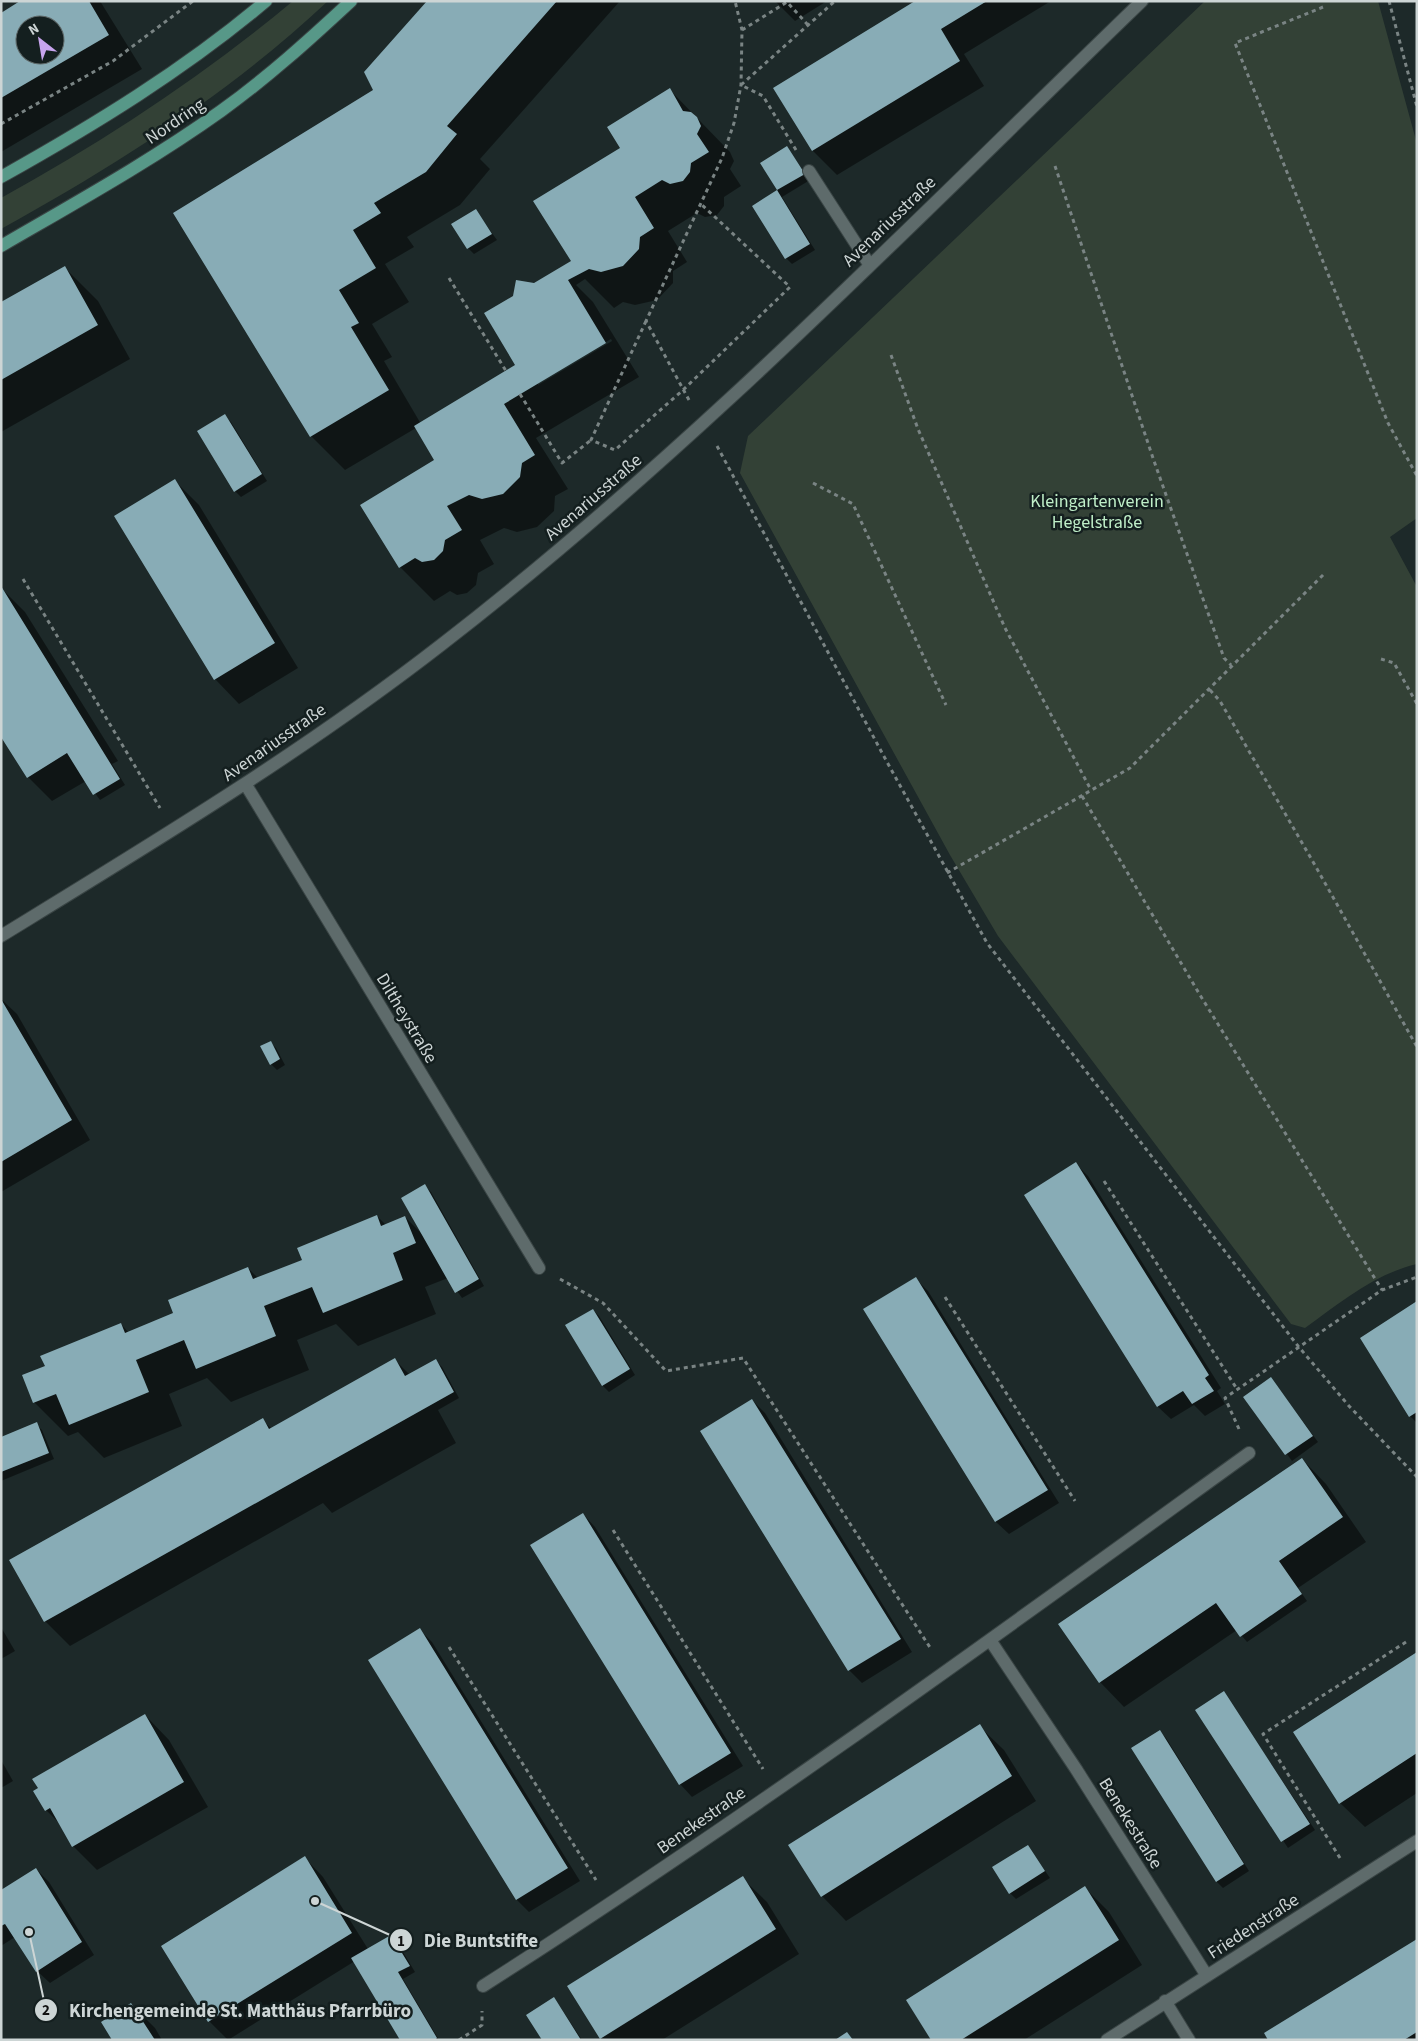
<svg xmlns="http://www.w3.org/2000/svg" width="1418" height="2041" font-family="'Source Sans 3',sans-serif">
	<style>
		.green { fill: #334136 }
		.shadow { fill: #0007; fill-rule: evenodd }
		.building { fill: #88acb6; fill-rule: evenodd }
		.lines { fill: none; stroke-linecap: round; stroke-linejoin: round }
		.minor-casing { stroke: #3a4545; stroke-width: 14 }
		.major-casing { stroke: #3a4545; stroke-width: 14 }
		.path { stroke: #7a8484; stroke-width: 3; stroke-dasharray: 4 4; stroke-linecap: butt }
		.minor { stroke: #5e6b6b; stroke-width: 12 }
		.major { stroke: #579888; stroke-width: 12 }
		.labels { text-anchor: middle; stroke-width: 5; stroke-linejoin: round; paint-order: stroke }
		.street-label { font-size: 18px; fill: #cdd5d5; stroke: #141f1f }
		.park-label { font-size: 18px; fill: #bfeec8; stroke: #141f1f }
		.leader { fill: none; stroke: #cdd5d5; stroke-width: 2 }
		.callout-dot { fill: #cdd5d5; stroke: #141f1f; stroke-width: 2 }
		.mark-label { font-size: 15px; text-anchor: middle; font-weight: bold; fill: #111 }
		.callout-label { font-size: 19px; text-anchor: middle; font-weight: bold; fill: #cdd5d5; stroke: #141f1f; stroke-width: 5; stroke-linejoin: round; paint-order: stroke }
	</style>
	<rect width="100%" height="100%" fill="#1d2929"/>
	<path class="green" d="M293,1H328C230,93 118,164 1,229V198C104,141 202,77 293,1Z
		M1205,1H1378L1417,144V518L1390,537L1417,587V1264C1374,1274 1340,1303 1305,1328L1291,1324L998,936L950,855L740,473L748,436Z"/>
	<path class="shadow" d="M23,1H100L142,69L1,152V14ZM25,25H55V55H25Z
		M429,1H620L480,159L490,169L460,205L407,237L414,247L385,264L409,302L372,324L392,357L384,361L421,424L517,366L534,284L572,261L621,148L670,90L730,152L734,161L730,169L741,186L724,197V206L717,215L705,217L697,213L668,231L687,262L673,271V283L657,300L635,305L623,302L614,308L585,279L576,285L593,302L639,377L536,438L568,489L555,496L554,511L537,527L517,532L504,528L480,540L494,564L478,573L476,585L467,593L457,595L450,591L434,601L400,567L362,505L436,460L416,428L345,470L311,436L175,213L375,90ZM611,339L612,341L538,385V382Z
		M775,1H827L795,21Z
		M917,1H1051L964,54L984,86L837,175L813,151L775,88Z
		M1414,1H1417V13Z
		M787,148L810,180L782,197L815,250L792,264L786,258L754,206L778,191L762,164Z
		M476,211L497,240L474,254L468,248Z
		M65,268L98,301L130,359L1,432V304Z
		M225,416L231,422L267,481L241,497L235,491Z
		M175,481L199,505L298,668L239,704L215,679Z
		M1,588L25,612L118,761L112,764L125,785L100,800L86,781L52,801L28,777Z
		M1,999L17,1014L90,1140L1,1192Z
		M270,1042L276,1048L285,1065L277,1070L271,1064Z
		M1076,1164L1088,1176L1221,1388L1217,1391L1225,1404L1205,1416L1194,1405L1171,1419L1158,1407L1026,1195Z
		M425,1186L431,1192L484,1286L462,1298L448,1278L425,1287L436,1314L358,1346L336,1324L297,1340L309,1370L231,1402L207,1378L169,1394L182,1426L104,1458L78,1432L68,1436L34,1402L46,1367L121,1324L129,1333L175,1314L248,1268L258,1278L303,1260L377,1216L386,1225L405,1217L423,1235Z
		M915,1278L928,1291L1059,1503L1009,1534L996,1522L865,1309Z
		M1417,1303V1423L1410,1416Z
		M593,1310L599,1316L635,1375L609,1392L603,1386L567,1326Z
		M395,1360L410,1375L436,1361L442,1367L459,1398L438,1410L456,1443L332,1513L323,1503L70,1646L45,1621L11,1560L262,1420L272,1429Z
		M1271,1378L1318,1442L1292,1461L1245,1397Z
		M752,1400L765,1413L912,1652L862,1683L849,1670Z
		M36,1424L42,1430L54,1459L1,1481V1438Z
		M1302,1459L1326,1484L1366,1542L1298,1588L1307,1601L1247,1642L1237,1630L1124,1707L1100,1682Z
		M583,1514L595,1527L743,1766L692,1797L680,1784Z
		M1,1627L15,1651L1,1659Z
		M420,1630L432,1642L580,1881L529,1912L517,1900L369,1661Z
		M1417,1653V1793L1365,1827L1340,1803Z
		M1224,1693L1315,1830L1288,1848L1197,1710Z
		M145,1715L169,1740L208,1807L97,1870L73,1846L62,1826L46,1810Z
		M979,1726L1004,1750L1036,1801L846,1921L822,1896Z
		M1160,1732L1166,1738L1249,1871L1223,1888L1217,1882L1133,1749Z
		M1,1760L13,1781L1,1788Z
		M1028,1846L1050,1878L1016,1899L1010,1893Z
		M305,1858L323,1877L368,1949L391,1936L397,1942L415,1972L403,1979L439,2040H401L355,1961L228,2040L209,2021Z
		M36,1869L49,1882L94,1955L50,1983L37,1971L15,1937L1,1946V1891Z
		M742,1878L767,1902L799,1954L662,2040H603L569,1986Z
		M1085,1888L1109,1912L1142,1965L1024,2040H933Z
		M1417,1941V2040H1270Z
		M553,1999L559,2005L582,2040H543Z
		M131,2004L155,2028L162,2040H114Z"/>
	<path class="building" d="M20,1H89L109,35L1,98V13ZM25,25H55V55H25Z
		M427,1H557L447,126L457,134L426,172L374,203L381,213L353,230L376,268L339,290L359,323L351,327L389,390L310,437L173,213L373,90L364,72Z
		M915,1H987L941,29L960,61L812,151L773,88Z
		M670,88L683,111L691,112L697,117L701,126L697,134L709,152L691,163L690,172L683,181L670,184L662,180L635,197L654,228L640,237L639,249L623,266L601,272L589,269L568,280L606,343L504,404L535,455L522,463L520,477L503,494L482,499L469,495L447,506L462,530L445,540L443,551L434,560L422,562L415,558L399,568L360,505L434,460L414,426L515,365L484,313L513,296L516,280L534,283L571,261L533,201L620,148L607,127Z
		M787,146L805,174L777,190L760,163Z
		M777,190L810,244L785,259L752,206Z
		M476,209L492,234L467,249L451,224Z
		M65,266L98,325L1,380V302Z
		M225,414L262,474L234,492L197,431Z
		M175,479L275,643L214,680L114,516Z
		M1,586L120,779L93,795L67,753L27,778L1,737Z
		M1,999L72,1120L1,1162Z
		M271,1041L280,1059L270,1065L260,1046Z
		M1076,1162L1209,1375L1205,1378L1214,1391L1192,1404L1183,1391L1157,1407L1024,1195Z
		M425,1184L479,1279L455,1293L401,1198Z
		M377,1215L381,1226L405,1216L416,1243L393,1253L403,1280L323,1313L312,1287L264,1306L276,1336L196,1369L184,1340L136,1360L149,1392L69,1425L56,1394L33,1403L22,1375L45,1366L40,1356L121,1323L125,1333L173,1313L168,1300L248,1267L253,1279L302,1260L297,1248Z
		M916,1277L1048,1490L995,1522L863,1309Z
		M1417,1301V1412L1409,1417L1360,1338Z
		M593,1309L630,1369L602,1386L565,1325Z
		M395,1358L405,1376L436,1359L454,1392L44,1622L9,1560L263,1418L269,1429Z
		M1271,1377L1313,1436L1285,1455L1243,1397Z
		M752,1399L901,1639L848,1671L700,1431Z
		M37,1422L49,1453L1,1472V1437Z
		M1302,1458L1343,1517L1279,1561L1302,1594L1240,1637L1216,1603L1099,1683L1058,1624Z
		M583,1513L731,1753L679,1785L530,1545Z
		M420,1628L568,1868L516,1900L368,1660Z
		M1417,1652V1753L1339,1804L1293,1732Z
		M1224,1691L1310,1824L1281,1842L1195,1710Z
		M145,1714L184,1782L72,1847L50,1808L45,1811L33,1791L38,1788L32,1779Z
		M980,1724L1012,1776L821,1897L788,1845Z
		M1160,1730L1244,1864L1216,1882L1131,1748Z
		M1028,1845L1045,1871L1009,1894L992,1867Z
		M305,1856L352,1933L208,2022L161,1946Z
		M36,1868L82,1942L36,1972L5,1924L1,1926V1890Z
		M743,1876L776,1929L600,2039L567,1986Z
		M1085,1886L1119,1940L961,2040H931L906,2000Z
		M391,1935L410,1966L398,1972L437,2038L435,2040H400L351,1958Z
		M1417,1939V2032L1404,2040H1268L1264,2033Z
		M554,1997L581,2040H542L526,2015Z
		M131,2003L155,2040H112L101,2022Z
		M847,2032L853,2040H835Z"/>
	<g class="lines">
		<defs>
			<path id="minor" d="M809,171L869,264
				M246,785L539,1268
				M1,936C151,844 302,753 441,645C691,452 915,220 1142,1
				M990,1640L1076,1769L1207,1976
				M483,1986C745,1819 997,1635 1249,1453
				M1165,2001L1189,2040
				M1107,2040L1417,1841"/>
			<path id="major" d="M1,177C94,125 184,70 266,1
				M1,246C75,203 151,161 221,111C267,78 309,40 351,1"/>
		</defs>
		<use href="#minor" class="minor-casing"/>
		<use href="#major" class="major-casing"/>
		<path class="path" d="M1389,1L1417,107
			M1323,7L1235,43L1388,423L1417,476
			M742,30L787,2L808,25
			M1,124L113,61L193,1
			M796,150L763,96L741,85L835,1
			M1055,166L1154,461L1224,658L1231,665
			M449,278L506,371
			M646,321L591,440L615,450L683,390L790,287L701,204
			M891,355L918,429L1005,628L1091,790
			M520,394L562,463L591,440
			M689,400L646,321L722,158L734,123L741,85L742,30L735,1
			M717,446L887,762L987,943L1298,1346L1349,1406L1417,1477
			M813,483L853,504L946,705
			M23,579L160,808
			M1381,659L1394,663L1417,704
			M1210,690L1220,701L1316,867L1417,1047
			M1082,796L1200,995L1382,1290
			M947,873L1130,768L1325,573
			M1104,1181L1237,1389
			M560,1279L603,1303L666,1371L743,1358L931,1649
			M945,1297L1075,1501
			M1239,1429L1225,1398L1382,1290L1417,1277
			M613,1530L763,1769
			M449,1647L596,1880
			M1340,1858L1263,1734L1406,1642
			M459,2040L482,2025V2011"/>
		<use href="#minor" class="minor"/>
		<use href="#major" class="major"/>
	</g>
	<g class="labels">
		<g class="street-label">
			<text transform="translate(175 121) rotate(-34)" y="6">Nordring</text>
			<text transform="translate(889 221) rotate(-44)" y="6">Avenariusstraße</text>
			<text transform="translate(593 497) rotate(-41)" y="6">Avenariusstraße</text>
			<text transform="translate(274 742) rotate(-35)" y="6">Avenariusstraße</text>
			<text transform="translate(407 1018) rotate(59)" y="6">Diltheystraße</text>
			<text transform="translate(701 1820) rotate(-35)" y="6">Benekestraße</text>
			<text transform="translate(1131 1823) rotate(58)" y="6">Benekestraße</text>
			<text transform="translate(1253 1926) rotate(-33)" y="6">Friedenstraße</text>
		</g>
		<g class="park-label">
			<text x="1097" y="507">Kleingartenverein<tspan x="1097" dy="21">Hegelstraße</tspan></text>
		</g>
	</g>
	<path class="leader" d="M315 1901L401 1940M29 1932L46 2010"/>
	<g class="callout-dot">
		<circle cx="315" cy="1901" r="5"/>
		<circle cx="29" cy="1932" r="5"/>
		<circle cx="401" cy="1940" r="12"/>
		<circle cx="46" cy="2010" r="12"/>
	</g>
	<g class="mark-label">
		<text x="401" y="1946">1</text>
		<text x="46" y="2015">2</text>
	</g>
	<g class="callout-label">
		<text x="481" y="1947">Die Buntstifte</text>
		<text x="240" y="2017">Kirchengemeinde St. Matthäus Pfarrbüro</text>
	</g>
	<rect width="1418" height="2041" fill="none" stroke="#cdd5d5" stroke-width="5"/>
	<g transform="translate(40 40) rotate(329)"><circle r="24" fill="#141f1f" stroke="#5e6868"/>
	<path d="M0-4L9 19L0 12L-9 19Z" fill="#c8a5ee"/>
	<text y="-8" font-size="14" font-weight="bold" text-anchor="middle" fill="#cdd5d5">N</text>
	</g>
</svg>
